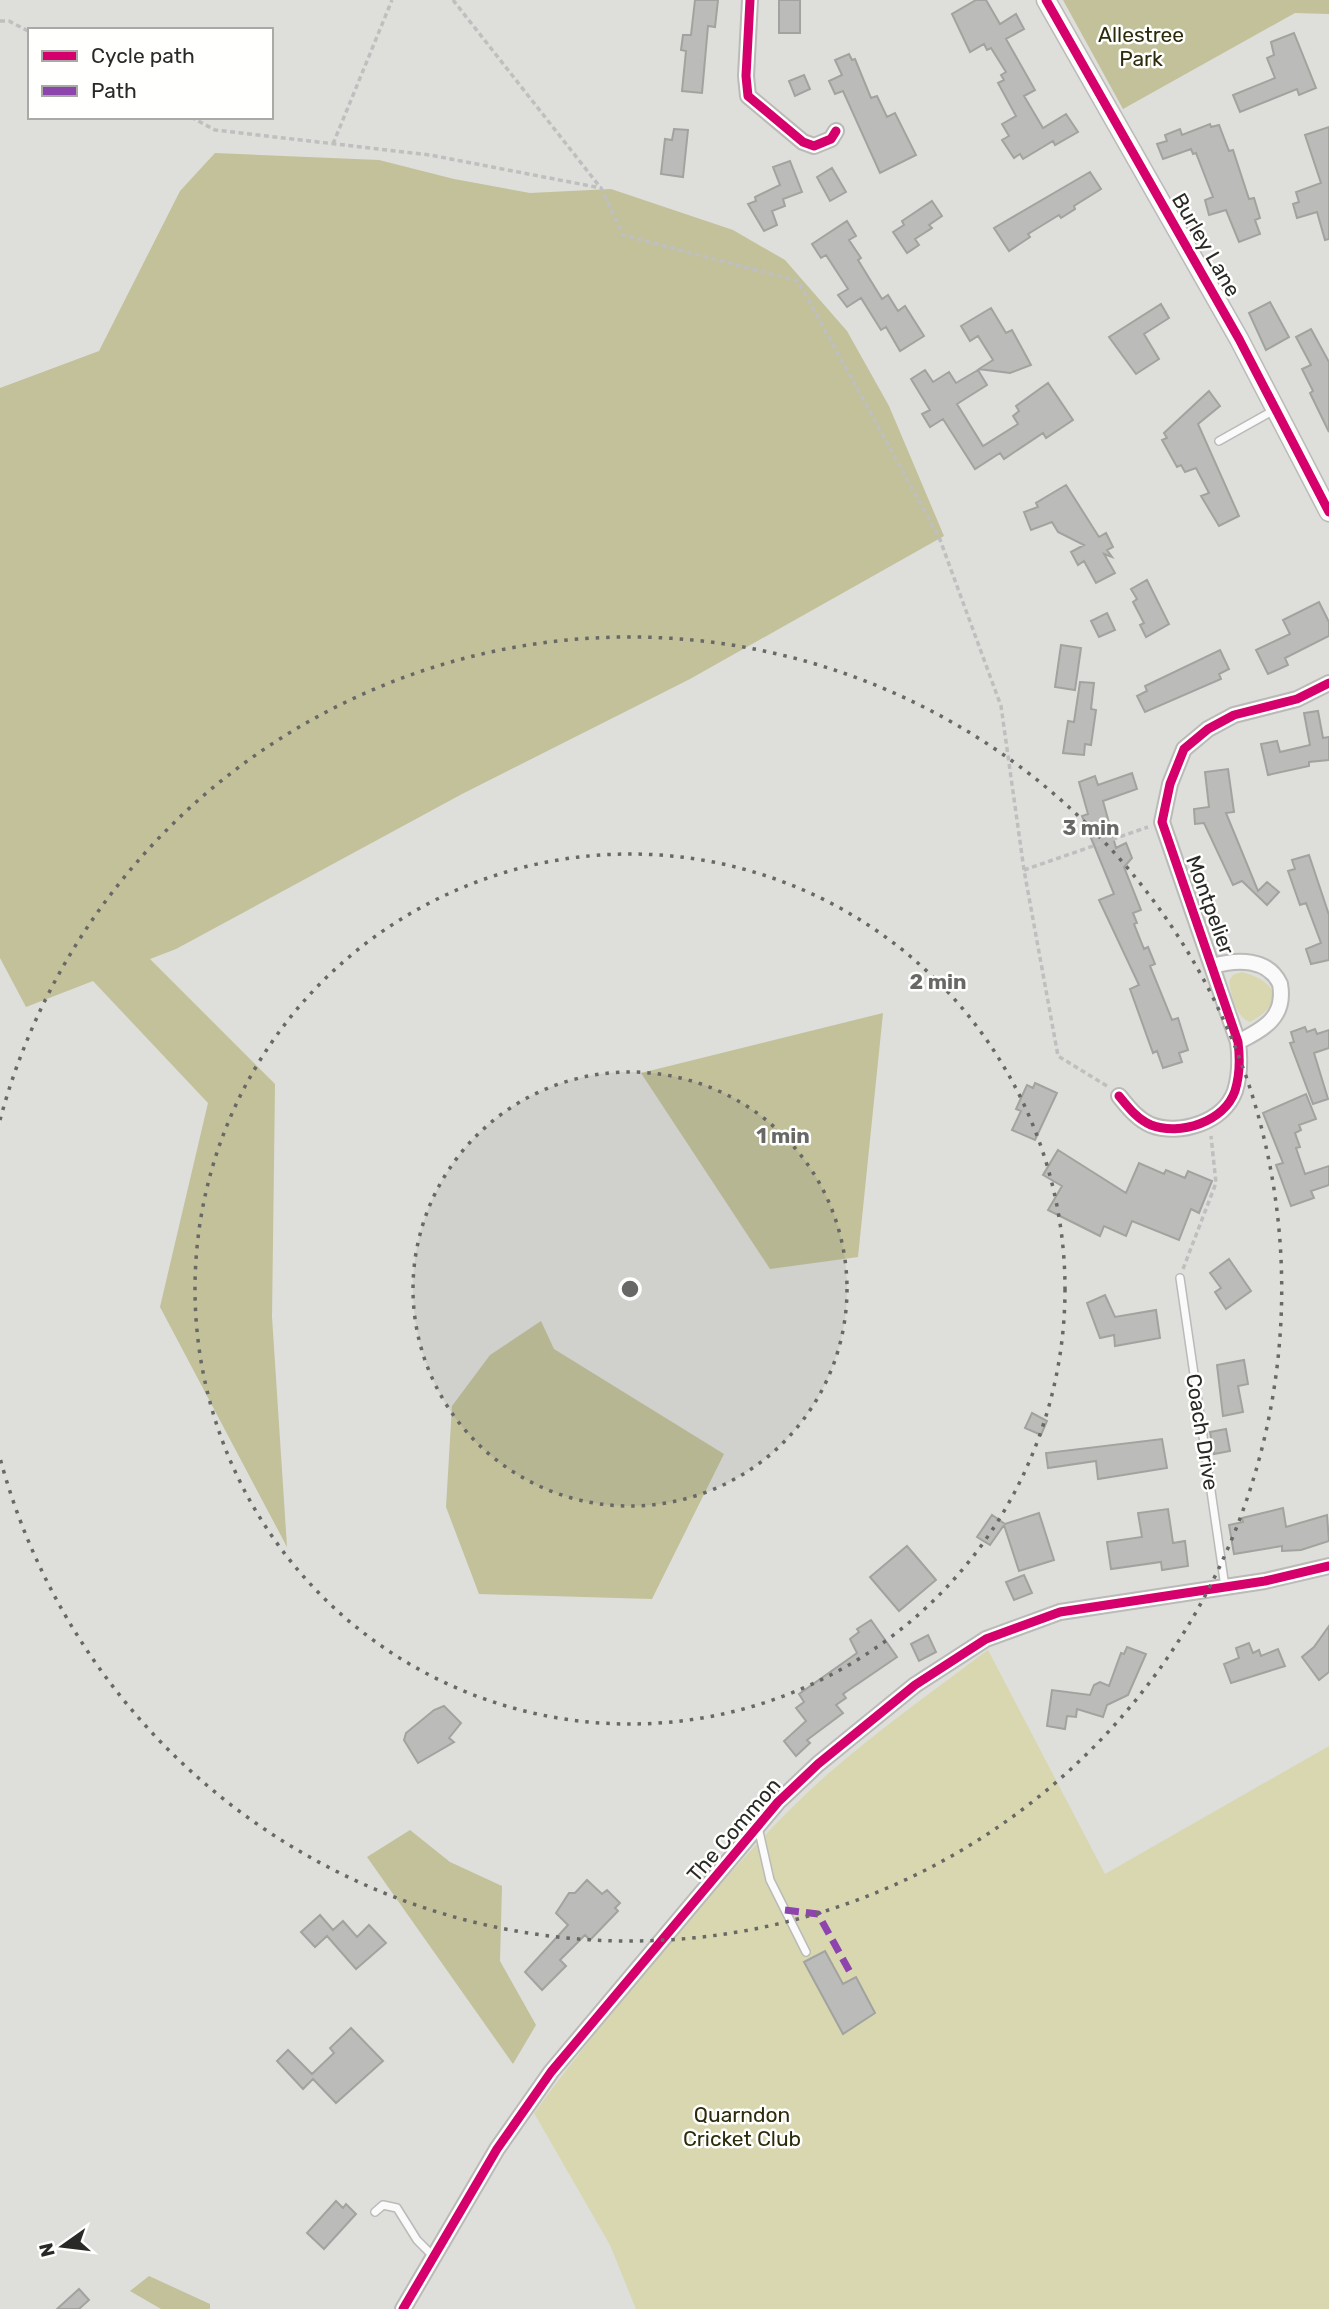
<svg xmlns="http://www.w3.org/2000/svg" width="1329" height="2309" font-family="Rubik,sans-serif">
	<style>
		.green { fill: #d8d7b0 }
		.forest { fill: #c2c19a }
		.building { fill: #bbbbb9; stroke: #a2a29f; stroke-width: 2 }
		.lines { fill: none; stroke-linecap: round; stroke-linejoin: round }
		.service-casing { stroke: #babab9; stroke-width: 10 }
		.minor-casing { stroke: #babab9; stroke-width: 18 }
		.tertiary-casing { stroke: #babab9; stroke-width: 21 }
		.path { stroke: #bfbfbf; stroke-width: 3.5; stroke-dasharray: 5 3.5; stroke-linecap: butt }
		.service { stroke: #fafafa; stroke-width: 7 }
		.minor { stroke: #fafafa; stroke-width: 14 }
		.tertiary { stroke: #fafafa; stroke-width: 18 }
		.quiet { stroke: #8e44ad; stroke-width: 7; stroke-dasharray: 14 7; stroke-linecap: butt }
		.cycleway-casing { stroke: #fffffe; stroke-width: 13 }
		.cycleway { stroke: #d6006c; stroke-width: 9 }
		.ring { fill: none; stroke: #686866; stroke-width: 3.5; stroke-dasharray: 3.5 7 }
		.labels { text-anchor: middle; stroke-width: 5; stroke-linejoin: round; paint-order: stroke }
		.park-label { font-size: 21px; fill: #2d2b0c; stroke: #fffffe }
		.street-label { font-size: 21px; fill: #292927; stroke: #fffffe }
		.centre { fill: #686866; stroke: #fffffe; stroke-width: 3.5 }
		.ring-label { font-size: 21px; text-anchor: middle; font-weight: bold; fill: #686866; stroke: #fffffe; stroke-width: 5; stroke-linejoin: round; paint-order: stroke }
	</style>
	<rect width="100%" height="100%" fill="#dededb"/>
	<path class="green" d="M1242,972C1279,982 1285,1003 1250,1022C1236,1017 1231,995 1229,981L1233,975Z
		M988,1650L1105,1874L1329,1746V2309H636L610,2245L534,2113C585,2044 638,1979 694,1915C736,1866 780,1816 829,1773C880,1729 934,1690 988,1650Z"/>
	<path class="forest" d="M1063,0H1329V14L1295,13L1123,109Z
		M215,153L379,160L454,179L530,193L611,189L733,230L785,260L847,331L889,406L944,536L690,679L462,794L176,949L150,959L275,1084L272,1317L287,1547L160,1307L208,1103L93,981L26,1007L0,958V388L99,351L180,191Z
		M883,1013L858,1257L770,1269L641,1073Z
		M541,1321L554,1349L724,1454L652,1599L479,1594L446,1507L452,1406L490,1355Z
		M410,1830L450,1862L502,1886L500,1961L536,2025L513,2064L367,1857Z
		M149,2276L210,2304V2309H161L130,2291Z"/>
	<path class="building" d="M695,0H718L715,27L708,26L702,93L682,91L686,51L681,50L683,35H691Z
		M779,0H800V33H779Z
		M976,0H986L1000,24L1016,14L1024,29L1006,39L1035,90L1024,96L1043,128L1066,114L1078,132L1055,145L1053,141L1023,159L1020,154L1014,158L1002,140L1009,136L1002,124L1016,116L998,83L1004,80L1001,75L1006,72L991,48L987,50L984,44L970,52L952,14Z
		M1294,33L1316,88L1299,95L1297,89L1240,112L1233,95L1275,78L1267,58L1274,55L1271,42Z
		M849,54L852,60L855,59L871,98L877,96L887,117L895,113L916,155L880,173L843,91L835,94L829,81L842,75L835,60Z
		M804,75L810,89L795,96L789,81Z
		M1210,124L1211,127L1219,125L1229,151L1233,150L1249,199L1254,198L1260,218L1255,220L1260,234L1239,242L1226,210L1209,215L1205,200L1213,197L1196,153L1193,154L1191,149L1163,159L1157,144L1167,141L1165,135L1180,129L1182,135Z
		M1329,127V239L1325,240L1317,212L1297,218L1293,204L1299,202L1296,192L1321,183L1305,135Z
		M674,129L688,130L683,177L661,174L665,139L672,140Z
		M790,161L802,192L783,199L785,206L772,211L777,225L764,231L748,204L756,201L755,197L780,185L773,167Z
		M832,168L846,192L830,201L817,177Z
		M1090,172L1101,189L1074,206L1075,209L1061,218L1059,215L1028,234L1030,237L1009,251L994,228Z
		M932,201L942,216L929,225L932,228L915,239L919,245L907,253L893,232L904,225L902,221Z
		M847,221L856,236L849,240L861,258L858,260L882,299L888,295L898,311L905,306L924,336L900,351L886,327L881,330L861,298L847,307L838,295L848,289L826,255L821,258L812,244Z
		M1270,302L1289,337L1266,350L1249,313Z
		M1161,304L1169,318L1144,334L1159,359L1136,374L1109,337Z
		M991,308L1006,333L1012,330L1031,365L1010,373L979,369L993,360L978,336L970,341L961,326Z
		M1311,329L1329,362V432L1310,393L1313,391L1302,369L1311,365L1296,337Z
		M925,370L933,382L949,372L956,383L978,370L987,385L957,404L983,446L1018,424L1013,416L1019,411L1016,406L1048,383L1073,420L1046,438L1043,433L1004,459L1000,453L975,469L943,419L930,427L922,414L930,410L911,379Z
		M1209,391L1220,406L1198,424L1239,516L1219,526L1201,496L1209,493L1196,468L1185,472L1181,465L1177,467L1162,440L1167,438L1164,433Z
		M1066,485L1099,537L1106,533L1113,547L1107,550L1112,557L1104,554L1115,573L1096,583L1084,561L1078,565L1071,552L1084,545L1058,532L1052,522L1031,530L1024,512L1038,507L1036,503Z
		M1147,580L1169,624L1146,637L1140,625L1144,623L1133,602L1137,599L1131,589Z
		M1319,602L1329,622V636L1285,658L1288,665L1268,674L1256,650L1290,634L1283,620Z
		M1107,613L1115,630L1099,637L1091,621Z
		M1061,645L1081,648L1075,690L1055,687Z
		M1220,650L1229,669L1219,674L1221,679L1145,712L1137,696L1147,691L1145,686Z
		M1080,682L1094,683L1091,709L1096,710L1091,745L1085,744L1084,755L1063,753L1068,721L1074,722Z
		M1318,711L1323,738L1329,737V760L1309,762V766L1268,775L1261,744L1277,741L1280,752L1310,745L1304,713Z
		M1228,769L1234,812L1226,813L1258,891L1267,882L1279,892L1267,905L1242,881L1233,885L1204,823L1195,824L1194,809L1209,807L1205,772Z
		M1132,773L1137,789L1103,801L1116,848L1126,843L1132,858L1124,867L1141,910L1133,913L1137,923L1134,924L1144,949L1148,947L1155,964L1150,966L1172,1020L1178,1018L1188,1050L1179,1053L1182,1062L1163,1068L1157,1051L1153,1053L1130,989L1139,985L1099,900L1114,894L1082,816L1088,814L1079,782L1095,776L1098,785Z
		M1309,855L1329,915V960L1311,964L1306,949L1321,943L1306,903L1300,905L1288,871L1295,869L1292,860Z
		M1305,1027L1307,1032L1315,1029L1317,1034L1329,1030V1048L1314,1053L1328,1099L1313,1104L1290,1043L1294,1042L1291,1032Z
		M1035,1083L1057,1093L1035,1140L1012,1130L1021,1111L1016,1109L1027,1085L1033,1088Z
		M1306,1094L1316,1119L1299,1125L1301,1130L1295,1133L1300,1147L1296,1148L1305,1174L1329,1166V1185L1311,1191L1314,1198L1291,1206L1276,1165L1283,1163L1263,1113Z
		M1058,1150L1126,1193L1139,1163L1164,1174L1166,1170L1185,1178L1188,1171L1212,1181L1199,1213L1191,1209L1179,1240L1132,1221L1126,1236L1104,1226L1100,1236L1048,1210L1062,1186L1043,1175Z
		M1229,1259L1251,1291L1226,1309L1215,1292L1221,1288L1210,1273Z
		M1105,1295L1115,1317L1156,1310L1160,1338L1115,1346L1114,1335L1100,1338L1087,1303Z
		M1244,1360L1248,1384L1238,1386L1243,1412L1223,1416L1217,1365Z
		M1032,1413L1047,1421L1041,1435L1025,1428Z
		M1226,1429L1230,1451L1214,1454L1210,1432Z
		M1162,1439L1167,1468L1098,1479L1096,1461L1048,1468L1046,1453Z
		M1283,1508L1286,1527L1327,1515L1329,1541L1301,1550L1282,1551V1546L1234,1554L1229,1525L1243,1522L1242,1518Z
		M1168,1509L1173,1543L1185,1541L1188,1566L1162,1570L1161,1562L1111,1569L1107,1542L1142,1537L1138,1513Z
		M1039,1513L1054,1560L1019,1571L1004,1525L990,1545L977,1537L992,1515L1005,1524Z
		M907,1546L936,1580L899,1611L870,1577Z
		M1024,1575L1032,1593L1014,1600L1006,1582Z
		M871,1620L897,1657L843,1694L846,1698L836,1705L843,1713L807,1740L810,1743L796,1756L784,1741L806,1721L796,1708L804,1702L799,1694L857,1653L850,1639L859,1632L857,1629Z
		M1329,1626V1672L1319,1680L1302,1657L1314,1647Z
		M928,1635L936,1652L919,1661L911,1644Z
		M1249,1643L1253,1653L1259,1650L1261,1656L1278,1649L1285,1666L1231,1683L1224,1664L1239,1658L1236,1648Z
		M1127,1647L1146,1654L1128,1695L1107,1705L1103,1717L1077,1709L1076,1717L1067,1716L1065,1729L1047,1726L1052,1690L1090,1695L1094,1685L1100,1682L1109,1686L1121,1653L1124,1654Z
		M444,1706L461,1723L449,1738L454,1742L418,1763L404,1740L406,1733L434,1710Z
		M587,1880L602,1894L607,1890L620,1903L615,1908L618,1911L590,1940L585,1935L560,1960L566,1966L542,1990L525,1972L568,1925L556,1913L569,1893H575Z
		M320,1915L333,1930L343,1921L357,1937L369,1925L386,1943L356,1969L327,1936L315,1947L301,1932Z
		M825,1951L843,1984L856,1977L875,2013L843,2034L804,1962Z
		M351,2028L383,2061L336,2103L313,2079L303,2089L277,2061L288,2050L312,2074L334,2053L330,2048Z
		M336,2201L343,2208L346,2204L356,2214L324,2249L307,2233Z
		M79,2289L89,2300L79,2309H57Z"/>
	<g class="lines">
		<defs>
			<path id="service" d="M1219,441L1276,409
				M1180,1278L1225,1587
				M758,1827L770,1880L806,1952
				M375,2212L383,2205L397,2208L417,2240L433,2256"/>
			<path id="minor" d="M750,0L746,76L748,96L803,142L814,146L831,139L836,131
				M1213,966C1237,959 1268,958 1280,984C1286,1017 1264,1029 1238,1042
				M1119,1096C1128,1107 1137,1119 1151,1125C1180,1136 1224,1122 1235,1091C1240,1075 1240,1058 1238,1042L1162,822L1170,784L1184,749L1208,729L1234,715L1297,699L1329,683
				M403,2309L497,2149L551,2072L778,1802L818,1764L915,1685L986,1639L1060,1612L1265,1581L1329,1566"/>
			<path id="tertiary" d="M1046,0L1239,339L1329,512"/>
		</defs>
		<use href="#service" class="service-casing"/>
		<use href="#minor" class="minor-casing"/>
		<use href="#tertiary" class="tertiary-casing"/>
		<path class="path" d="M453,0L600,187
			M0,21H9L30,32
			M191,117L215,130L430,155L601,188L623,235L798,281L939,537L1001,706L1024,870L1058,1056L1107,1086
			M333,144L392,0
			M1024,870L1148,827
			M1183,1269L1216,1183L1211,1136"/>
		<use href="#service" class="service"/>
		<use href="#minor" class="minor"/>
		<use href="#tertiary" class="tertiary"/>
		<path class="quiet" d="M785,1910L818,1914L850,1972"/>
		<defs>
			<path id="cycleway" d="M750,0L746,76L748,96L803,142L814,146L831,139L836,131
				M1046,0L1239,339L1329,512
				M1119,1096C1128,1107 1137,1119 1151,1125C1180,1136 1224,1122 1235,1091C1240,1075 1240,1058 1238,1042L1162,822L1170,784L1184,749L1208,729L1234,715L1297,699L1329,683
				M403,2309L497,2149L551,2072L778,1802L818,1764L915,1685L986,1639L1060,1612L1265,1581L1329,1566"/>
		</defs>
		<use href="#cycleway" class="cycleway-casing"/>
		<use href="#cycleway" class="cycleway"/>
	</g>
	<circle cx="630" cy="1289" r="217" fill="#686866" fill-opacity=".12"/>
	<g class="ring">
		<circle cx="630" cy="1289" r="217"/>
		<circle cx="630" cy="1289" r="435"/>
		<path d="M0 1120A652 652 0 1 1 0 1458"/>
	</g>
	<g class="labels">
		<g class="park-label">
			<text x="1141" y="42">Allestree<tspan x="1141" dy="24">Park</tspan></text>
			<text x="742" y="2122">Quarndon<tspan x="742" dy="24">Cricket Club</tspan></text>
		</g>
		<g class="street-label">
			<text transform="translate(1206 245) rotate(60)" y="7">Burley Lane</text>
			<text transform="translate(1210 905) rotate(70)" y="7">Montpelier</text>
			<text transform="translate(1202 1432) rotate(81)" y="7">Coach Drive</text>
			<text transform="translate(734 1830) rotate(-49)" y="7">The Common</text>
		</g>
	</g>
	<circle cx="630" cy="1289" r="10" class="centre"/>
	<g class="ring-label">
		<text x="1091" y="835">3 min</text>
		<text x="938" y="989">2 min</text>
		<text x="783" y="1143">1 min</text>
	</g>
	<rect x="28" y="28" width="245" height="91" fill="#fffffe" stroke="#a9a9a8" stroke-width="2"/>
	<rect x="42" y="51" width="35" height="10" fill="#d6006c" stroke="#a9a9a8" stroke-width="2"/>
	<text x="91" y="63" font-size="21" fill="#292927">Cycle path</text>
	<rect x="42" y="86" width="35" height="10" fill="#8e44ad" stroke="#a9a9a8" stroke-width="2"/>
	<text x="91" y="98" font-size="21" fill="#292927">Path</text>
	<g transform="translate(63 2246) rotate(256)" stroke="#fffffe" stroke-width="5" paint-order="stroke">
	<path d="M0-5L12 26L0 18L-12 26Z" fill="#292927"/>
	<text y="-10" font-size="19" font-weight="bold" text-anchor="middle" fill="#292927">N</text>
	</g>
</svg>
